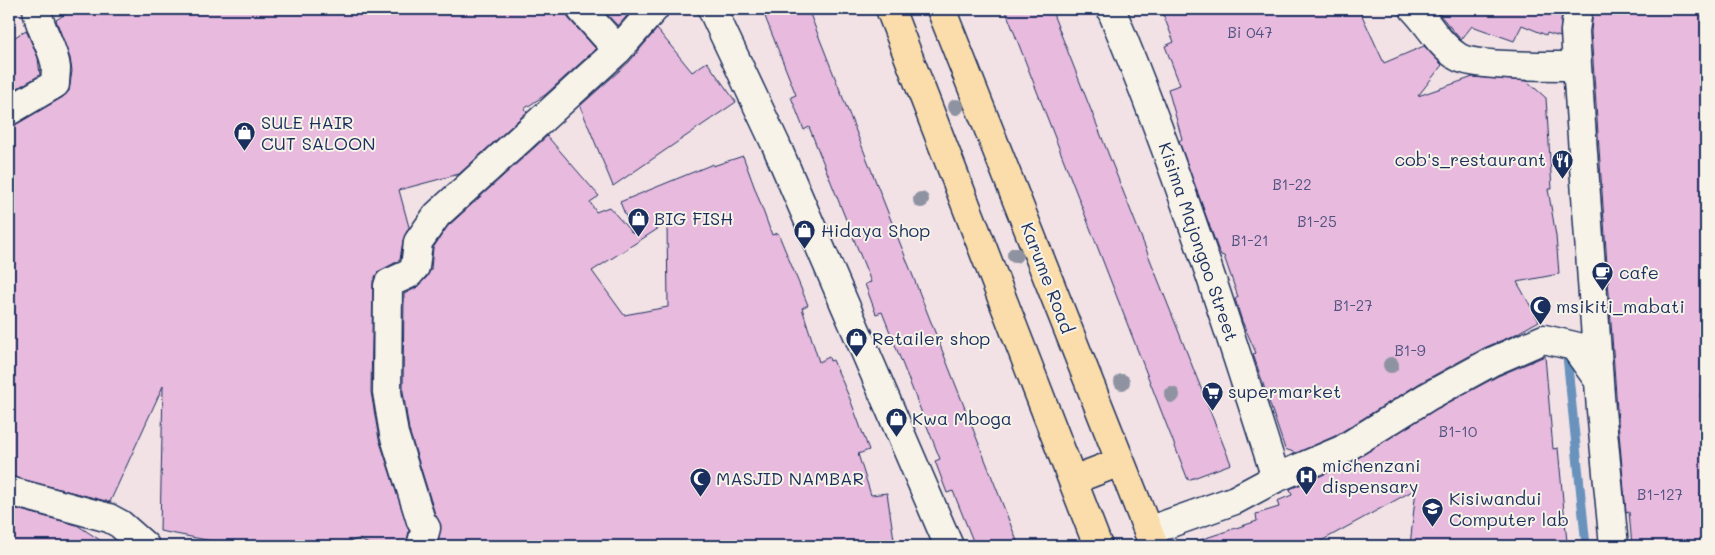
<svg xmlns="http://www.w3.org/2000/svg" width="1715" height="555" font-family="Mali,sans-serif">
	<style>
		.lines { fill: none; stroke-linecap: round; stroke-linejoin: round }
		.stream { stroke: #6993bd; stroke-width: 9 }
		.building { fill: #e7bade; stroke: #1b2f5e; fill-rule: evenodd }
		.minor-casing { stroke: #1b2f5e; stroke-width: 31 }
		.primary-casing { stroke: #1b2f5e; stroke-width: 31 }
		.minor { stroke: #f7f3e8; stroke-width: 28 }
		.primary { stroke: #faddab; stroke-width: 28 }
		.tree { fill: #8f93a1 }
		.labels { text-anchor: middle; stroke-width: 4; stroke-linejoin: round; paint-order: stroke }
		.number-label { font-size: 15px; fill: #4e527e }
		.poi-label { font-size: 18px; fill: #1b2f5e; stroke: #f7f3e8; text-anchor: start }
		.street-label { font-size: 18px; fill: #1b2f5e; stroke: #f7f3e8 }
	</style>
	<rect width="100%" height="100%" fill="#f2e2e5"/>
	<filter id="ink" filterUnits="userSpaceOnUse"><feTurbulence type="fractalNoise" baseFrequency=".02" numOctaves="2"/><feDisplacementMap in="SourceGraphic" scale="10" xChannelSelector="R" yChannelSelector="G"/><feConvolveMatrix kernelMatrix="1 2 1 2 8 2 1 2 1" color-interpolation-filters="sRGB"/></filter>
	<g filter="url(#ink)">
		<g class="lines">
			<path class="stream" d="M1567,356L1586,546"/>
		</g>
		<path class="building" d="M73,9H566L569,19L596,49L545,95L524,109L527,112L459,174L399,190L409,227L403,240L400,260L378,272L373,281L371,392L379,439L409,531L406,546H373L358,539L338,546H215L217,542L160,531L163,386L110,502L9,476V127L17,124L63,97L69,91L72,71L70,58L56,20Z
			M602,9H633L618,26Z
			M762,9H808L1019,546H975L953,491L947,493L935,461L940,459L882,312L876,314L865,284L871,282L809,127L804,130L791,97L796,95Z
			M1005,9H1051L1231,464L1188,480Z
			M1161,9H1359L1384,63L1424,46L1442,65L1418,96L1473,77L1527,81L1546,98L1552,189H1548L1556,236L1559,274L1517,282L1539,321L1514,335L1484,348L1420,383L1335,436L1296,453L1285,449L1253,354L1256,353L1242,321L1235,299L1238,297L1224,256L1221,255L1218,249L1179,141L1182,139L1168,89L1180,85L1165,46L1174,42Z
			M1435,9H1562L1560,37L1547,33L1546,35L1522,25L1514,41L1472,26L1461,40Z
			M1676,9H1706V119H1703L1706,145V340L1700,397L1706,396V546H1632L1629,512L1626,513L1617,409L1591,32L1593,11L1638,13V11Z
			M657,29L692,72L707,62L736,102L613,186L580,106L629,62Z
			M26,30L38,58L40,75L9,93V41Z
			M547,136L599,196L590,202L596,212L609,207L633,234L620,202L713,164V166L743,156L772,235L778,233L808,305L802,308L819,362L829,357L830,361L833,360L850,399L869,450L858,454L871,495L887,493L895,546H437L441,525L435,514L409,430L403,391L404,294L416,288L427,277L431,269L433,248L447,227ZM667,223L668,307L624,315L592,271Z
			M1545,356L1553,449L1558,448L1567,542L1547,544V546H1410L1416,489L1312,546H1195L1194,542L1257,521L1256,514L1279,507L1277,501L1292,495L1290,489L1350,463L1435,410L1498,376Z
			M9,507L77,525L109,546H9Z"/>
		<g class="lines">
			<defs>
				<path id="minor" d="M581,9L618,50
					M712,9L776,145L949,546
					M1111,9C1175,162 1226,320 1276,478
					M1414,9C1429,24 1439,45 1458,57C1474,67 1554,66 1577,66
					M1578,9L1575,31L1577,66L1601,410L1614,546
					M9,111L55,84C55,79 56,73 56,68C54,47 39,30 37,9
					M9,491L109,518L120,524L145,546
					M1148,531L1235,500L1276,478L1342,450L1427,397L1491,362L1544,339L1574,346L1599,381
					M421,546L426,528L421,521L394,434L387,392L388,286L389,283L409,274L415,267L418,242L437,215L618,50L654,9"/>
				<path id="primary" d="M890,9L1098,546
					M941,9L1154,546
					M1073,480L1120,462"/>
			</defs>
			<use href="#minor" class="minor-casing"/>
			<use href="#primary" class="primary-casing"/>
			<use href="#minor" class="minor"/>
			<use href="#primary" class="primary"/>
		</g>
		<g class="tree">
			<circle cx="956" cy="107" r="8"/>
			<circle cx="921" cy="200" r="8"/>
			<circle cx="1015" cy="255" r="8"/>
			<circle cx="1391" cy="365" r="8"/>
			<circle cx="1122" cy="382" r="8"/>
			<circle cx="1172" cy="395" r="8"/>
		</g>
	</g>
	<defs>
		<symbol id="shop-pin" viewBox="-11 -11 22 30"><path d="M0 17L-7.5 6A9.5 9.5 0 1 1 7.5 6Z" fill="#1b2f5e" stroke="#f7f3e8"/><path d="M-5-2.5h2.3a2.7 3.5 0 0 1 5.4 0H5L5.5 6h-11ZM-1.5-2.5h3a1.5 2.3 0 0 0-3 0Z" fill="#fff"/></symbol>
		<symbol id="restaurant-pin" viewBox="-11 -11 22 30"><path d="M0 17L-7.5 6A9.5 9.5 0 1 1 7.5 6Z" fill="#1b2f5e" stroke="#f7f3e8"/><path d="M-5-6h1v4h1v-4h1v4h1v-4h1v5L-1.5 .5V6h-2V.5L-5-1ZM5-6V6H3V1.5H1.5Q1.5-4 5-6Z" fill="#fff"/></symbol>
		<symbol id="cafe-pin" viewBox="-11 -11 22 30"><path d="M0 17L-7.5 6A9.5 9.5 0 1 1 7.5 6Z" fill="#1b2f5e" stroke="#f7f3e8"/><path d="M-5.5-4.5H6V0H3Q3 3.5 0 3.5H-2.5Q-5.5 3.5-5.5 0ZM3-3.2v2h1.7v-2ZM-6 4.5H4V6H-6Z" fill="#fff"/></symbol>
		<symbol id="mosque-pin" viewBox="-11 -11 22 30"><path d="M0 17L-7.5 6A9.5 9.5 0 1 1 7.5 6Z" fill="#1b2f5e" stroke="#f7f3e8"/><path d="M3.5-4.9A6 6 0 1 0 3.5 4.9A5 5 0 1 1 3.5-4.9Z" fill="#fff"/></symbol>
		<symbol id="supermarket-pin" viewBox="-11 -11 22 30"><path d="M0 17L-7.5 6A9.5 9.5 0 1 1 7.5 6Z" fill="#1b2f5e" stroke="#f7f3e8"/><path d="M-6-5.5h2.5l.6 2H6L4.5 2H-2.5L-4.4-4H-6ZM-1.5 3.2a1.3 1.3 0 1 0 .1 0ZM3 3.2a1.3 1.3 0 1 0 .1 0Z" fill="#fff"/></symbol>
		<symbol id="hospital-pin" viewBox="-11 -11 22 30"><path d="M0 17L-7.5 6A9.5 9.5 0 1 1 7.5 6Z" fill="#1b2f5e" stroke="#f7f3e8"/><path d="M-5-5h3v3.5h4V-5h3V5h-3V1.5h-4V5h-3Z" fill="#fff"/></symbol>
		<symbol id="school-pin" viewBox="-11 -11 22 30"><path d="M0 17L-7.5 6A9.5 9.5 0 1 1 7.5 6Z" fill="#1b2f5e" stroke="#f7f3e8"/><path d="M0-5L7-2L0 1L-7-2ZM-4 1L0 2.5L4 1V4Q0 6-4 4Z" fill="#fff"/></symbol>
	</defs>
	<g fill-rule="evenodd">
		<use href="#shop-pin" x="232" y="120" width="25" height="34"/>
		<use href="#restaurant-pin" x="1550" y="148" width="25" height="34"/>
		<use href="#shop-pin" x="626" y="206" width="25" height="34"/>
		<use href="#shop-pin" x="792" y="218" width="25" height="34"/>
		<use href="#cafe-pin" x="1590" y="260" width="25" height="34"/>
		<use href="#mosque-pin" x="1528" y="294" width="25" height="34"/>
		<use href="#shop-pin" x="844" y="326" width="25" height="34"/>
		<use href="#supermarket-pin" x="1200" y="380" width="25" height="34"/>
		<use href="#shop-pin" x="884" y="406" width="25" height="34"/>
		<use href="#hospital-pin" x="1294" y="464" width="25" height="34"/>
		<use href="#mosque-pin" x="688" y="466" width="25" height="34"/>
		<use href="#school-pin" x="1420" y="496" width="25" height="34"/>
	</g>
	<g class="labels">
		<g class="number-label">
			<text x="1250" y="38">Bi 047</text>
			<text x="1292" y="190">B1-22</text>
			<text x="1317" y="227">B1-25</text>
			<text x="1250" y="246">B1-21</text>
			<text x="1353" y="311">B1-27</text>
			<text x="1410" y="356">B1-9</text>
			<text x="1458" y="437">B1-10</text>
			<text x="1660" y="500">B1-127</text>
		</g>
		<g class="poi-label">
			<text x="261" y="129">SULE HAIR<tspan x="261" dy="21">CUT SALOON</tspan></text>
			<text x="1546" y="166" text-anchor="end">cob's_restaurant</text>
			<text x="654" y="225">BIG FISH</text>
			<text x="821" y="237">Hidaya Shop</text>
			<text x="1619" y="279">cafe</text>
			<text x="1556" y="313">msikiti_mabati</text>
			<text x="872" y="345">Retailer shop</text>
			<text x="1228" y="398">supermarket</text>
			<text x="912" y="425">Kwa Mboga</text>
			<text x="1322" y="472">michenzani<tspan x="1322" dy="21">dispensary</tspan></text>
			<text x="716" y="485">MASJID NAMBAR</text>
			<text x="1449" y="505">Kisiwandui<tspan x="1449" dy="21">Computer lab</tspan></text>
		</g>
		<g class="street-label">
			<text transform="translate(1198 242) rotate(71)" y="6">Kisima Majongoo Street</text>
			<text transform="translate(1047 278) rotate(69)" y="6">Karume Road</text>
		</g>
	</g>
	<rect width="1715" height="555" fill="none" stroke="#f7f3e8" stroke-width="30"/>
	<rect x="15" y="15" width="1685" height="525" fill="none" stroke="#1b2f5e" stroke-width="2" filter="url(#ink)"/>
</svg>
